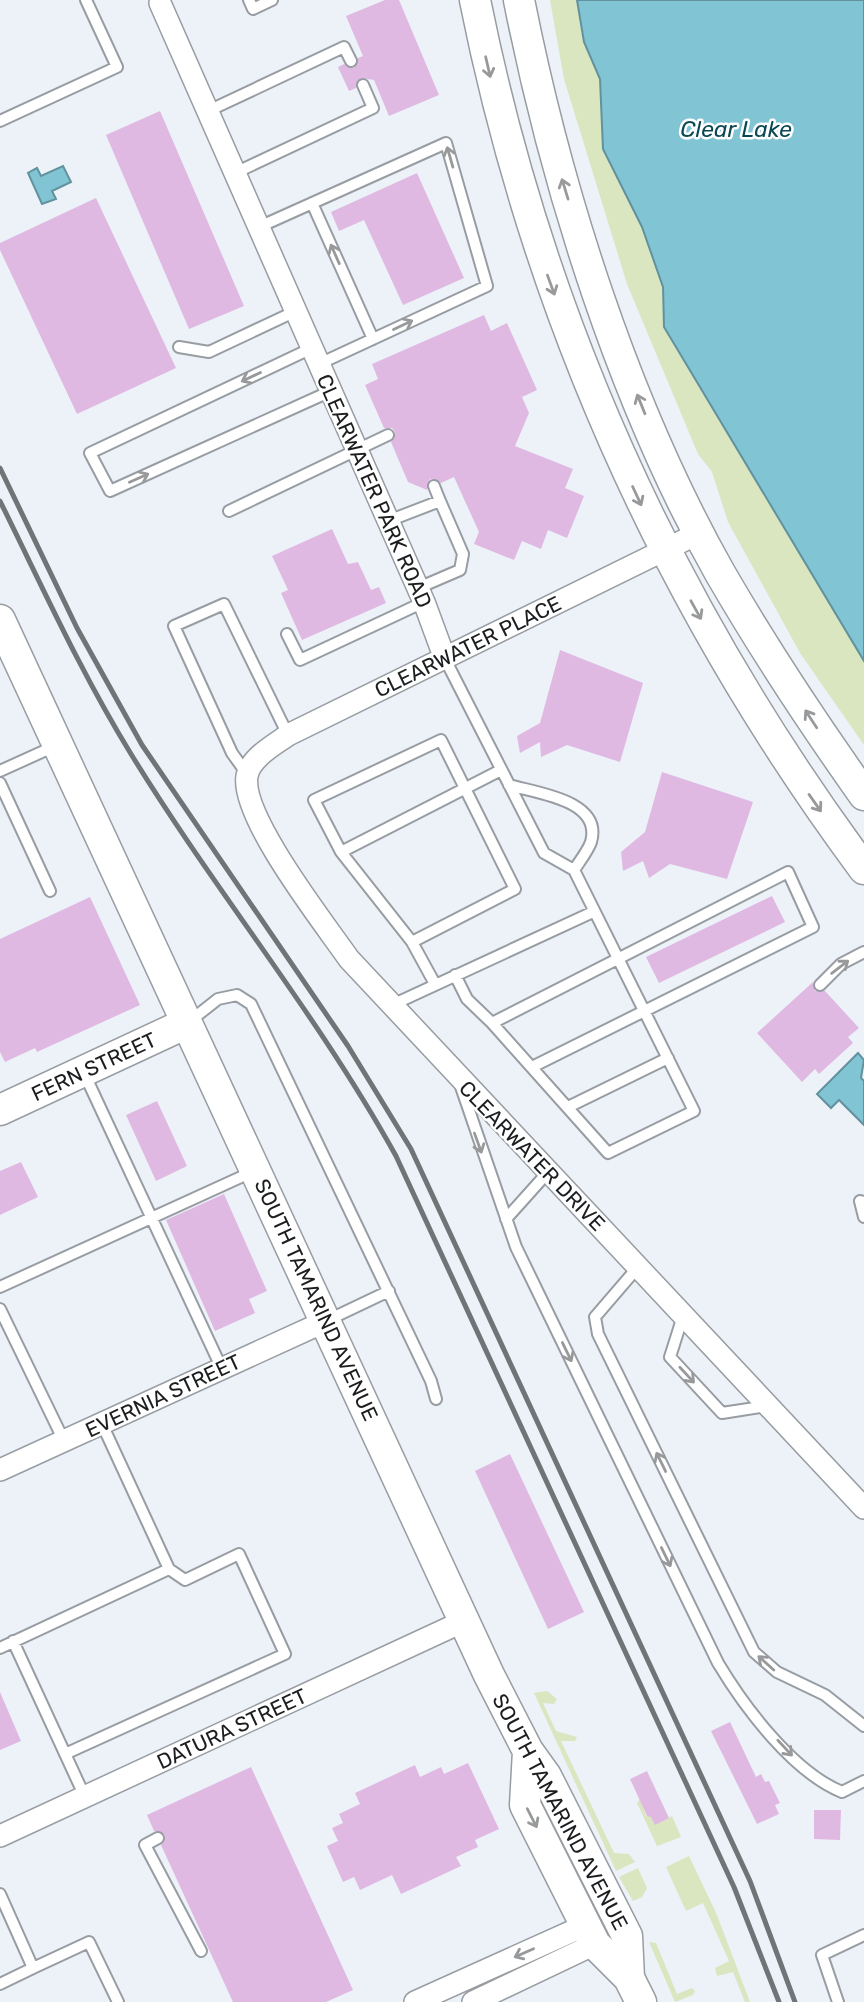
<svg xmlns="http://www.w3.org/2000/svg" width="864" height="2002" font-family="Rubik,sans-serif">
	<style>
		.green { fill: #d9e6c0 }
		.water { fill: #81c4d4; stroke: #62929e; stroke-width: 2 }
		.building { fill: #e0b9e3 }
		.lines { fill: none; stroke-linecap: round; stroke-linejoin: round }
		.lane-casing { stroke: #979da2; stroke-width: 14 }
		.street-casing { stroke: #979da2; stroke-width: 24 }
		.secondary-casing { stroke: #979da2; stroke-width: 33 }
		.lane { stroke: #fff; stroke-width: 10 }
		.street { stroke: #fff; stroke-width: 21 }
		.secondary { stroke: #fff; stroke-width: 30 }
		.rail { stroke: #707477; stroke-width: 5 }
		.oneway { stroke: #98999a }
		.labels { text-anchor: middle; stroke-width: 5; stroke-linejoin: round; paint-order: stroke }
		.street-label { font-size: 21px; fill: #1b1d1f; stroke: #fff }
		.water-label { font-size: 23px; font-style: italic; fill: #0b4854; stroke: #fff }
	</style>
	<rect width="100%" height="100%" fill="#ecf2f8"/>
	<path class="green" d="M550,0H577L584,42L600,79L603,149L642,227L663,287L664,327L864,661V745L800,653L728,522L712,472L698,454L627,284L564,79Z
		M547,1691L557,1699L554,1704L543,1703L556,1731L577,1737L575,1741H561L614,1853L629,1854L635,1862L616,1871L534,1693Z
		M640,1799L646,1816H651L655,1824L672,1816L681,1837L657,1846L637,1803Z
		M689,1856L717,1915L750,2002H745L733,1972L717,1976L715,1968L729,1961L703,1903L686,1911L666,1867Z
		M638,1868L647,1888L642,1897L633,1901L619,1877Z
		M649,1942L656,1943L677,1994L692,1988L695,1991L693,1995L675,2002Z"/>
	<path class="water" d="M577,0H864V661L664,327L663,287L642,227L603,149L600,79L584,42Z
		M63,166L71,182L52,191L56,199L42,204L28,173L37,168L41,176Z
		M858,1053L864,1060L861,1078L864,1081V1125L839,1100L831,1108L817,1094Z"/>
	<path class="building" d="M385,0H399L439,95L389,116L374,80L361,78L356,88L349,91L338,67L344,64L354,68L358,58L363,56L346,16Z
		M160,111L244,306L189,329L106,135Z
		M417,173L464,278L403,305L364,220L339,231L331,212Z
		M96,198L176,368L77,414L0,250V243Z
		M484,315L491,331L507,323L537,390L522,397L529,413L515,446L573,469L565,488L584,496L567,538L548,530L541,549L522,541L514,560L474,544L479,532L454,477L441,483L430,479L427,490L408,482L391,442L395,432L392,428H384L365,385L378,379L372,364Z
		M332,529L348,564L358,562L371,590L379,587L386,603L302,640L281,593L288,590L272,556Z
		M560,650L643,683L620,762L567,745L541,757L540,742L520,753L517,736L540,723Z
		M662,772L753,802L727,879L670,864L649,878L643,861L623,871L621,852L645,832Z
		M772,896L785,922L659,983L646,957Z
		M90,897L140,1005L37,1052L35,1048L5,1062L0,1052V939Z
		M813,982L815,991H825L859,1028L848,1037L853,1043L819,1074L815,1069L802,1082L757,1033Z
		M157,1101L187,1166L156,1181L126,1115Z
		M21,1162L38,1197L0,1215V1171Z
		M224,1194L267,1291L249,1299L255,1313L215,1331L166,1220Z
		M510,1454L584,1612L548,1629L475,1471Z
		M0,1692L21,1741L0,1750Z
		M730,1722L756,1777L761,1774L765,1782L769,1781L780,1803L775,1805L779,1814L757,1824L711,1731Z
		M468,1763L499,1829L475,1840L478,1847L456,1857L461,1866L401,1894L392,1875L360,1890L354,1877L343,1882L327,1846L338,1841L332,1828L343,1823L339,1814L360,1804L355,1793L415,1765L420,1777L441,1767L444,1774Z
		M251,1767L353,1990L326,2002H233L161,1845L165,1835L154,1831L147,1815Z
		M647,1771L669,1818L655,1825L651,1817L647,1816L630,1779Z
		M814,1810H841L840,1840L814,1839Z"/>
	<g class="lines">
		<defs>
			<path id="lane" d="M249,0L253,9L272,0
				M208,111L344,47L351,61
				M0,121L117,67L86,0
				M235,173L373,108L363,85
				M312,203L373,339
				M259,227L446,143L487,286L319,364
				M179,347L209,352L296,311
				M312,348L90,453L110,491L331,391
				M434,486L440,501
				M229,511L388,435
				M388,521L440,501L463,554L460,570L418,588
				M287,634L300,660L424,602
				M445,659L544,853L574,870L694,1111L608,1153L492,1023L788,872L813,927L532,1067
				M0,771L55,746
				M247,774L232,753L174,626L224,604L288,735
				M0,783L50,891
				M509,785C536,793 603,800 591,842C588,851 579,862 574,870
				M341,852L412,942L515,889L441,740L314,800L341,852L501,770
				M412,942L435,984
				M455,975L467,999L492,1023
				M820,985L841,964L864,952
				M392,1005L593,912
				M190,1021L218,999L237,995L251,1004L431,1381L436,1399
				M84,1073L222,1369
				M460,1084L516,1247L718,1663C745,1708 793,1772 842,1792L864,1781
				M568,1107L668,1058
				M864,1202L860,1201L864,1217
				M506,1219L549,1171
				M638,1267L595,1317L598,1334L754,1652L777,1672L825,1695L864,1726
				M0,1287L252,1172
				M0,1309L64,1441
				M683,1316L670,1357L722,1413L767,1406
				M328,1320L389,1291
				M13,1641L85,1797
				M0,1648L169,1569L102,1424
				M65,1754L285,1654L239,1554L185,1580L169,1569
				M158,1838L145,1845L201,1951
				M0,1894L33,1968L89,1942L118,2002
				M0,1984L33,1968
				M838,2002L822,1955L864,1935"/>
			<path id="street" d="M160,3L424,602L445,659
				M699,533L288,735C274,745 250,758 247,776C240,816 324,923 349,959L864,1508
				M0,1470L326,1321
				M0,1836L464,1621
				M415,2002L586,1925
				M473,2002L595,1944"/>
			<path id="secondary" d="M475,0C539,320 670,607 864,869
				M519,0C557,191 624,403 720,573C764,649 813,723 864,795
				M0,620L489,1675L528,1751L546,1776L627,1936L629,1978
				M0,1110L187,1023
				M528,1751L525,1805L595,1944L629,1978L641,2002"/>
		</defs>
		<use href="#lane" class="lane-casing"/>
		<use href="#street" class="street-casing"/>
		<use href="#secondary" class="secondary-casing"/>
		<use href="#lane" class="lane"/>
		<use href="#street" class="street"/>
		<use href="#secondary" class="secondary"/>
		<path class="rail" d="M0,468L77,628L142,745L348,1046L411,1149L750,1881L795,2002
			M0,501C42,586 81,673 131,754C215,891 318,1015 396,1156L734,1887L779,2002"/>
	</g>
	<defs><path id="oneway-shaft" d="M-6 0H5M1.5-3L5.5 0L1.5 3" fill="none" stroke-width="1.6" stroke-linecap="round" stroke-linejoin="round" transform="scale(1.75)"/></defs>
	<g class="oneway">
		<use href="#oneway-shaft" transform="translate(488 67) rotate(77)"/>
		<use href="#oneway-shaft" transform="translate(450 157) rotate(-106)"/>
		<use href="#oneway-shaft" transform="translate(565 189) rotate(-107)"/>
		<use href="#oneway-shaft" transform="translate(335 254) rotate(-114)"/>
		<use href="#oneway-shaft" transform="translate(551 285) rotate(70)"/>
		<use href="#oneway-shaft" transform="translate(403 325) rotate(-25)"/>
		<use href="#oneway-shaft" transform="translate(251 377) rotate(155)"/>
		<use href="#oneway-shaft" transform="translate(641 404) rotate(-112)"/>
		<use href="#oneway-shaft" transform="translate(139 478) rotate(-24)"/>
		<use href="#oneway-shaft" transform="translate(637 496) rotate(65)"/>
		<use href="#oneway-shaft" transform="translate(696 610) rotate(61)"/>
		<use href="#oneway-shaft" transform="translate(811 719) rotate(-123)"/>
		<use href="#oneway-shaft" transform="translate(815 803) rotate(55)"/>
		<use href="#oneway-shaft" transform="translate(840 967) rotate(-37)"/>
		<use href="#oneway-shaft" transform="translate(478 1143) rotate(70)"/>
		<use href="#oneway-shaft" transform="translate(567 1352) rotate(64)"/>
		<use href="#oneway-shaft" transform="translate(687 1375) rotate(47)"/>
		<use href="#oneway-shaft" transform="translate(661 1462) rotate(-116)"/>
		<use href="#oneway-shaft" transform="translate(666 1557) rotate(64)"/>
		<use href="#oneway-shaft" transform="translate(766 1663) rotate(-138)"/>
		<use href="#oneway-shaft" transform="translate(785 1748) rotate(47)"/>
		<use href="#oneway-shaft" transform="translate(532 1818) rotate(63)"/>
		<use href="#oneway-shaft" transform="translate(524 1953) rotate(156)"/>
	</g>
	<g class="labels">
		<g class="street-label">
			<text transform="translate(374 491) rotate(66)" y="7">CLEARWATER PARK ROAD</text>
			<text transform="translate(468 647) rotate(-26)" y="7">CLEARWATER PLACE</text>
			<text transform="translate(94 1067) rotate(-25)" y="7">FERN STREET</text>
			<text transform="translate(532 1156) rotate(46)" y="7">CLEARWATER DRIVE</text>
			<text transform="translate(316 1300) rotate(65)" y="7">SOUTH TAMARIND AVENUE</text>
			<text transform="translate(163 1396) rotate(-25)" y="7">EVERNIA STREET</text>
			<text transform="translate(232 1729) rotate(-25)" y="7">DATURA STREET</text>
			<text transform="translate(560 1812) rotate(62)" y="7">SOUTH TAMARIND AVENUE</text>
		</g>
		<g class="water-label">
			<text x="736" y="137">Clear Lake</text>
		</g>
	</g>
</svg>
